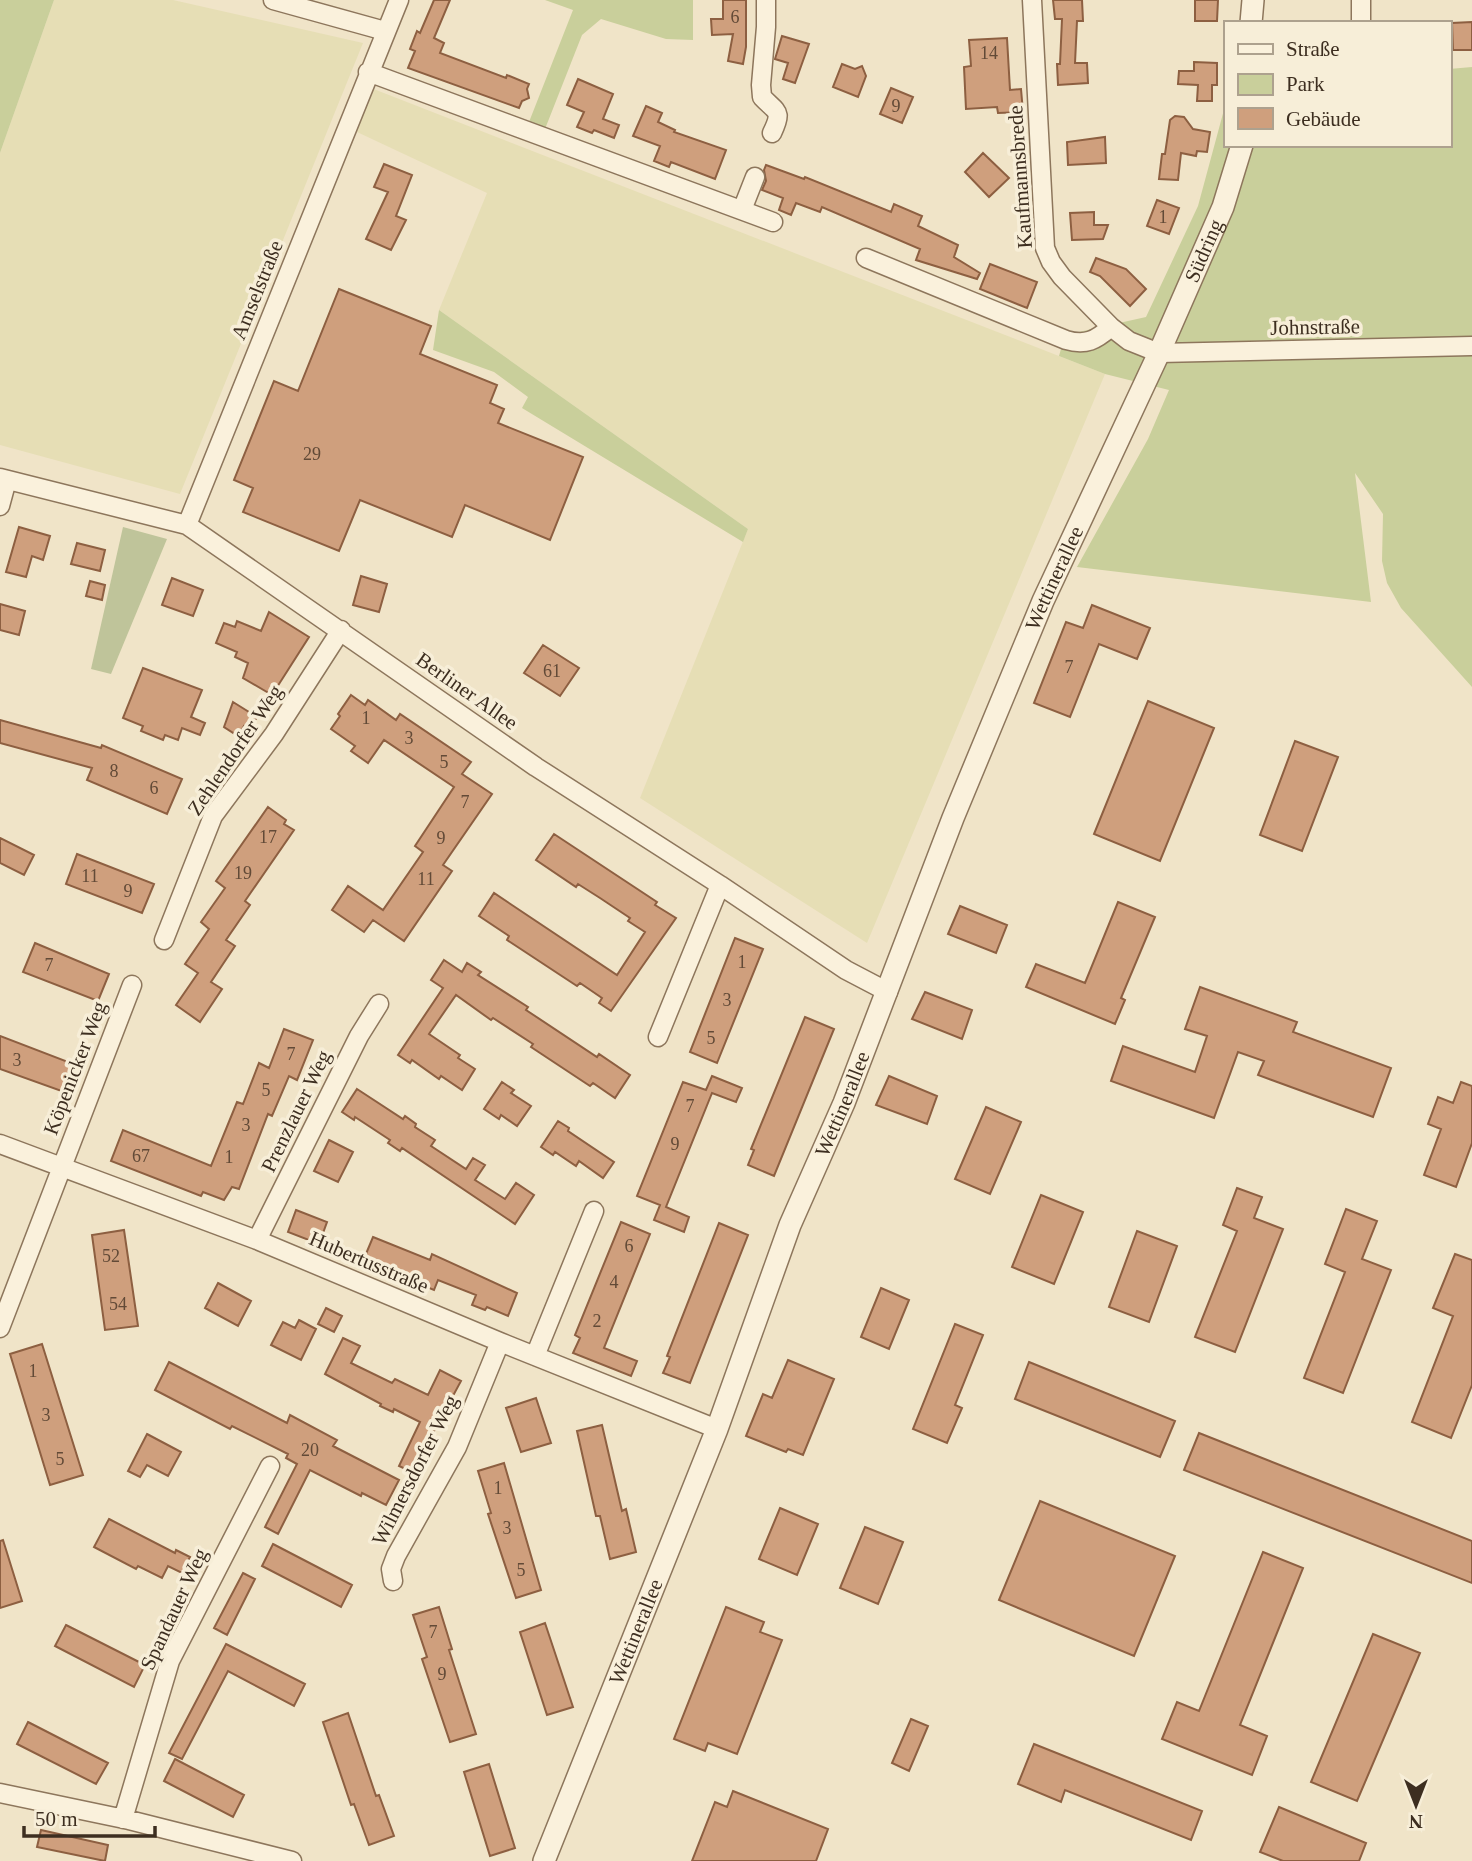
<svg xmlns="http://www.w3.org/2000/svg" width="1472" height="1861" font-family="Georgia,serif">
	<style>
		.farmland { fill: #e6deb5 }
		.green { fill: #c9cf9b }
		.cemetery { fill: #bfc49a }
		.building { fill: #cf9f7d; stroke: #8d5f41; stroke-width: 2 }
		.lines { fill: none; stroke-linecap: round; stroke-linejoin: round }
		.minor-casing { stroke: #8d765c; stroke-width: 21 }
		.tertiary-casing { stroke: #8d765c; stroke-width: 24 }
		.minor { stroke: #faf1dc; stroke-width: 18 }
		.tertiary { stroke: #faf1dc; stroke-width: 21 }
		.labels { text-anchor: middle; stroke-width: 7; stroke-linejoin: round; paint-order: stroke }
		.number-label { font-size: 18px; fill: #624a37 }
		.street-label { font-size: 21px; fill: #3d2e20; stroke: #f7eed8 }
	</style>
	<rect width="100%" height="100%" fill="#f0e4c8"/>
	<path class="farmland" d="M54,0H173L363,43L180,494L0,445V153Z
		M371,88L1105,374L867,943L640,798L748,529L439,310L487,193L357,132Z"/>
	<path class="green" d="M0,0H54L0,153Z
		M545,0H693V40L666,39L601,19L582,35L545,129L529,122L573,10Z
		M1472,67V687L1401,608L1387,583L1382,561L1383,514L1355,473L1371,602L1077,567L1148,439L1169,390L1105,374L1059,356L1065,335L1146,317L1198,206L1225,106V145H1449V69Z
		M439,310L748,529L743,542L522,408L528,397L494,372L433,350Z"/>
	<path class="cemetery" d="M123,527L167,539L111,674L91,669Z"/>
	<path class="building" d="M434,0H450L434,38L444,43L440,53L506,78L507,75L529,84L527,89L529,98L522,101L519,108L408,68L415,51L410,49L417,31L420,33Z
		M723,0H746V47L743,64L728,61L733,34L712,35L711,19H723Z
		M1053,0H1082L1083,21H1077L1075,63H1087L1088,83L1058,85L1057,64H1060L1062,19H1055Z
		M1195,0H1218L1217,21H1195Z
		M1472,22V50H1453L1452,23Z
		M782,36L809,44L795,83L783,79L788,63L775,59Z
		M1007,38L1010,90L1021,89L1023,112L998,113L997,107L966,109L964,67L971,66L969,40Z
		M1194,62L1217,63V85H1212V101H1197L1198,85L1178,84L1179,71H1194Z
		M842,64L855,69L862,66L866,76L858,97L833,87Z
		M578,79L613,94L603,119L619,125L614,138L594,130L592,133L577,127L584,112L567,105Z
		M891,88L913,97L902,123L880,114Z
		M646,106L662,113L658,122L675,130L674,132L726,150L715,179L671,162L669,167L654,161L660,146L633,136Z
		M1175,116L1184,117L1193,129L1210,132L1207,152L1197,151L1196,156L1181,153L1178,180L1159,179L1162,154H1165L1170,120Z
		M1105,137L1106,163L1068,165L1067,142Z
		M983,153L1009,178L989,197L965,172Z
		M384,164L412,175L396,216L406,220L391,250L366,239L388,192L374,187Z
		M766,165L804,179L805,177L891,212L894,204L922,216L918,226L958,245L954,257L980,273L977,279L916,260L920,249L822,207L820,212L796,203L791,215L779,210L783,198L762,190L766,181L764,170Z
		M1157,200L1179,208L1169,234L1147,226Z
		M1094,212V225H1108L1103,239L1072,240L1070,213Z
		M1096,258L1126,269L1146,289L1130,306L1100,276L1090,272Z
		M990,264L1037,282L1027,308L980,289Z
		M339,289L431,326L420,354L497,385L490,403L504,409L498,423L583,457L550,540L465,505L452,537L360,500L339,551L243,512L253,488L234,480L274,381L298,391Z
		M19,527L50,536L43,560L32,556L26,577L6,572Z
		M77,543L105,550L100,571L71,564Z
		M361,576L387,584L379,612L353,605Z
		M172,578L203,590L193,616L162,605Z
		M90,581L105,585L102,600L86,596Z
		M0,604L25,611L19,635L0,630Z
		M1092,605L1150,628L1137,659L1099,644L1070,717L1034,703L1066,622L1083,628Z
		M269,612L309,637L272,695L243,678L248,663L235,657L237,652L216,643L224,623L235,627L237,621L261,631Z
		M543,645L579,668L560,696L524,673Z
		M143,668L202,690L191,717L205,723L200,735L182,728L178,740L165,735L163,740L141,731L143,726L123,718Z
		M351,695L365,705L368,700L396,720L400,714L471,762L462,774L492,794L443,865L452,871L404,941L373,920L364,932L332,910L348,886L383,910L423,852L415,846L454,787L384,740L368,763L351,751L355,746L331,729L340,716L338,714Z
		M1148,701L1214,728L1160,861L1094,834Z
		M233,702L257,717L249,730L244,726L238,736L224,727Z
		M0,720L101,748L102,745L182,779L167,814L87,780L92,768L0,743Z
		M1295,741L1338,757L1302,851L1260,835Z
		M268,807L286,820L284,824L294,830L245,901L250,905L226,940L235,946L211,982L222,989L200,1022L176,1005L198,973L185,964L209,929L201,922L225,888L216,881Z
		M554,834L657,902L655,905L676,918L611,1011L599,1003L602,998L580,983L577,986L507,940L509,936L479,916L494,893L617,975L645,932L628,921L630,918L600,898L578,884L576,887L536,860Z
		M0,838L34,855L24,875L0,863Z
		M77,854L154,884L142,913L66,884Z
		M1118,902L1155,917L1121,998L1125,1000L1115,1024L1026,987L1036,964L1085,983Z
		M960,906L1007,925L996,953L948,934Z
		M735,938L763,949L717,1063L690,1052Z
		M35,943L109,974L98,1001L23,972Z
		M444,960L462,972L467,963L481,972L478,975L528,1007L526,1010L597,1057L599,1054L630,1075L615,1098L593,1083L590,1086L531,1047L533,1044L493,1018L491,1020L456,995L429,1034L460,1055L458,1058L475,1069L462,1090L441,1076L439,1079L412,1060L410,1063L398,1055L443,988L431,980Z
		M1200,987L1297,1022L1293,1032L1391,1068L1373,1117L1258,1075L1264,1061L1238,1052L1214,1118L1111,1081L1123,1046L1195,1072L1207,1036L1185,1029Z
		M925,992L972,1010L962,1039L912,1019Z
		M805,1017L834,1029L774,1176L748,1165L754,1150L751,1149Z
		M284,1029L313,1040L297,1080L289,1076L272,1116L268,1114L239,1189L232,1187L224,1200L203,1192L201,1196L111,1161L123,1130L211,1166L237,1102L243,1104L259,1063L269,1068Z
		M0,1036L76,1065L67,1093L0,1069Z
		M712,1076L742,1088L736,1102L712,1093L666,1207L689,1217L684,1232L654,1220L660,1205L637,1196L683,1082L706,1090Z
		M889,1076L937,1096L927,1124L876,1105Z
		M502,1082L514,1090L511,1093L531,1106L517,1126L501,1115L499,1119L484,1109Z
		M1461,1082L1472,1086V1143L1456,1187L1424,1175L1441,1129L1428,1124L1438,1097L1453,1103Z
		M357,1089L403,1119L405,1116L416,1124L415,1127L435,1140L431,1146L466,1169L473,1158L485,1165L475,1180L505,1199L516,1183L534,1195L515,1224L402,1148L400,1151L388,1143L390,1140L355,1117L354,1120L342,1112Z
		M986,1107L1021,1122L990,1194L955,1179Z
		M558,1121L569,1128L568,1131L614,1162L603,1178L579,1161L576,1166L555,1152L553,1155L541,1147Z
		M329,1140L353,1152L338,1182L314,1171Z
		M1237,1188L1262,1197L1254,1218L1283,1229L1235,1352L1195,1337L1237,1231L1223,1225Z
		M1041,1195L1083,1212L1054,1284L1012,1267Z
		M1346,1209L1377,1221L1362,1259L1391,1270L1343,1393L1304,1378L1345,1272L1325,1264Z
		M296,1210L327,1222L319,1244L288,1232Z
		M621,1222L650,1234L604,1348L637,1361L631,1376L573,1353L580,1338L575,1335Z
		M719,1223L748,1235L690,1383L663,1373L670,1357L667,1356Z
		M124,1230L138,1326L105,1330L92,1235Z
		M1137,1231L1177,1246L1149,1322L1109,1307Z
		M373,1237L430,1260L432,1254L517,1293L508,1316L487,1307L485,1310L472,1305L476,1295L438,1280L434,1290L363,1261Z
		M1455,1254L1472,1260V1385L1451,1438L1412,1422L1453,1316L1433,1308Z
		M218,1283L251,1301L238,1326L205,1308Z
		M881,1288L909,1300L889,1349L861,1337Z
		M326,1308L342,1316L334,1332L318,1324Z
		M299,1320L316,1329L301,1360L271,1345L283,1322L295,1328Z
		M955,1324L983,1335L955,1405L962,1408L947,1443L913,1429Z
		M343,1338L360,1346L351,1363L392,1383L395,1379L428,1395L440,1370L461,1381L412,1472L399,1466L420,1422L394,1409L393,1412L380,1406L381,1404L325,1374Z
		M42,1344L83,1475L50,1485L10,1354Z
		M788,1360L834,1379L803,1455L788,1449L786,1452L746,1436L763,1394L772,1398Z
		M169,1362L287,1423L290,1415L337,1440L333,1446L399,1480L386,1505L362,1493L361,1496L310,1470L278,1534L265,1527L297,1464L286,1458L288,1454L232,1426L230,1429L155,1390Z
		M1029,1362L1175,1421L1160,1457L1015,1399Z
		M536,1398L551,1443L521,1452L506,1408Z
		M602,1425L622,1511L626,1509L636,1552L610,1559L600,1516H596L577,1431Z
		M1199,1433L1472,1541V1583L1184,1470Z
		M147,1434L181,1452L168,1476L147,1465L140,1477L128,1471Z
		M504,1463L541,1590L516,1598L488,1514L491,1513L478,1471Z
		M1040,1501L1175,1556L1134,1656L999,1600Z
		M780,1508L818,1524L797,1575L759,1559Z
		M109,1519L175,1553L176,1550L190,1557L182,1573L168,1566L162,1578L138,1566L136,1569L94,1547Z
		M865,1527L903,1542L878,1604L840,1588Z
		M3,1540L22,1601L0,1608V1541Z
		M273,1544L352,1585L341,1607L262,1566Z
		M1263,1552L1303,1568L1240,1725L1267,1736L1252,1775L1162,1739L1177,1702L1199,1711Z
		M243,1573L255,1579L227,1635L214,1628Z
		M439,1607L452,1649L449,1650L476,1734L450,1742L422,1659L427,1657L413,1615Z
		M726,1607L764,1622L760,1632L782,1640L737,1754L708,1743L705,1751L674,1739Z
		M545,1623L573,1707L547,1715L520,1632Z
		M66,1625L145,1665L134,1687L55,1646Z
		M1373,1634L1420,1653L1357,1801L1311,1782Z
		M226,1644L305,1684L294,1706L228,1671L182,1759L169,1753Z
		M348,1713L376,1796L379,1795L394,1836L369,1845L354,1804L351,1805L323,1722Z
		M911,1719L928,1726L909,1771L892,1763Z
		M28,1722L108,1763L96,1784L17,1744Z
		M1034,1744L1202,1811L1191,1840L1065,1790L1061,1802L1018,1784Z
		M175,1759L244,1795L233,1817L164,1781Z
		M489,1764L515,1848L490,1856L464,1772Z
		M733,1791L828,1829L816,1861H692L715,1802L727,1807Z
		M1279,1807L1366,1843L1359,1861H1283L1260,1852Z
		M41,1830L108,1845L105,1861L37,1847Z"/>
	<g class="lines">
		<defs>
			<path id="minor" d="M273,0L385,31
				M766,0V27L761,85L762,97C777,113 783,110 772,133
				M1032,0L1045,248L1051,262L1062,277L1111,327L1129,341L1159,353L1472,346
				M1361,23V0
				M368,72L773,222
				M742,210L755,177
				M866,258L1066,340C1086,346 1096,340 1111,327
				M0,478L187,525L536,767L720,885L846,970L888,992
				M0,506L7,480
				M187,525L399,0
				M164,940L213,816L274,734L341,630
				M658,1037L720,885
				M0,1144L257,1240L500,1342L717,1429
				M257,1240L359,1036L379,1004
				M0,1328L132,985
				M535,1356L594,1211
				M393,1581L391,1569L396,1556L457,1447L500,1342
				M0,1793L129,1820L292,1861
				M123,1819L170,1661L270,1466"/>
			<g id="tertiary">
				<path d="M1251,23L1253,0"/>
				<path id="s1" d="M544,1861L717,1429L790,1225L844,1103L953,818L1043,601L1159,353L1223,207L1242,145"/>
			</g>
		</defs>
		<use href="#minor" class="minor-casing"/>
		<use href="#tertiary" class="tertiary-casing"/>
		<use href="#minor" class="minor"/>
		<use href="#tertiary" class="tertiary"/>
	</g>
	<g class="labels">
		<g class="number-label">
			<text x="735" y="23">6</text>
			<text x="989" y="59">14</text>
			<text x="896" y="112">9</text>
			<text x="1163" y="223">1</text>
			<text x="312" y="460">29</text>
			<text x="1069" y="673">7</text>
			<text x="552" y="677">61</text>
			<text x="366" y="724">1</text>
			<text x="409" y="744">3</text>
			<text x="444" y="768">5</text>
			<text x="114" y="777">8</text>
			<text x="154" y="794">6</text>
			<text x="465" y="808">7</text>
			<text x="268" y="843">17</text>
			<text x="441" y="844">9</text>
			<text x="243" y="879">19</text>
			<text x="90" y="882">11</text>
			<text x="426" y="885">11</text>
			<text x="128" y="897">9</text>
			<text x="742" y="968">1</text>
			<text x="49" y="971">7</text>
			<text x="727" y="1006">3</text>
			<text x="711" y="1044">5</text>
			<text x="291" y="1060">7</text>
			<text x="17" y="1066">3</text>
			<text x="266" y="1096">5</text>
			<text x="690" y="1112">7</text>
			<text x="246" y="1131">3</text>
			<text x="675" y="1150">9</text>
			<text x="141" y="1162">67</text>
			<text x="229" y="1163">1</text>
			<text x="629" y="1252">6</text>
			<text x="111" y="1262">52</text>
			<text x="614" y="1288">4</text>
			<text x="118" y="1310">54</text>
			<text x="597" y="1327">2</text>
			<text x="33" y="1377">1</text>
			<text x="46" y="1421">3</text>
			<text x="310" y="1456">20</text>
			<text x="60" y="1465">5</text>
			<text x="498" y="1494">1</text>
			<text x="507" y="1534">3</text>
			<text x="521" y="1576">5</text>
			<text x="433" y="1638">7</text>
			<text x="442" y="1680">9</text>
		</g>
		<g class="street-label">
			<text transform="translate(1020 177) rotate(-94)" y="7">Kaufmannsbrede</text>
			<text dy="7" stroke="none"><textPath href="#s1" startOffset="1741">Südring</textPath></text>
			<text transform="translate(257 290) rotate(-68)" y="7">Amselstraße</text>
			<text transform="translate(1315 327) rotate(-1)" y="7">Johnstraße</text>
			<text dy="7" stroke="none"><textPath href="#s1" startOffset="1381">Wettinerallee</textPath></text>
			<text transform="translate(467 691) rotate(35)" y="7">Berliner Allee</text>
			<text transform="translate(235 750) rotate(-56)" y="7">Zehlendorfer Weg</text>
			<text transform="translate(75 1068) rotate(-69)" y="7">Köpenicker Weg</text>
			<text dy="7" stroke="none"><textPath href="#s1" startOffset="814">Wettinerallee</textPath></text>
			<text transform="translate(296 1111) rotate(-64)" y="7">Prenzlauer Weg</text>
			<text transform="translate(369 1262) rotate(23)" y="7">Hubertusstraße</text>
			<text transform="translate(415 1470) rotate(-63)" y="7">Wilmersdorfer Weg</text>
			<text transform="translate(174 1609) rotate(-65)" y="7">Spandauer Weg</text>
			<text dy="7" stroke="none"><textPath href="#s1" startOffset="247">Wettinerallee</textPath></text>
		</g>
	</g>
	<rect x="1224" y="21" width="228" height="126" fill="#f7eed8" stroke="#ada18e" stroke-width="2"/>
	<rect x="1238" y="44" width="35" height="10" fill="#faf1dc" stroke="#ada18e" stroke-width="2"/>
	<text x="1286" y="56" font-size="21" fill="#3d2e20">Straße</text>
	<rect x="1238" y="74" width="35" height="21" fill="#c9cf9b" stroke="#ada18e" stroke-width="2"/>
	<text x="1286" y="91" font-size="21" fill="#3d2e20">Park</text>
	<rect x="1238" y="108" width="35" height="21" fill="#cf9f7d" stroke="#ada18e" stroke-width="2"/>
	<text x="1286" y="126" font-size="21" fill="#3d2e20">Gebäude</text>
	<g transform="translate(1416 1805) rotate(180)" stroke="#f7eed8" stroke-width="5" paint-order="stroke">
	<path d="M0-5L12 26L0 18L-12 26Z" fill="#3d2e20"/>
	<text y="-10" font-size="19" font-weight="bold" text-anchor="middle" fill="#3d2e20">N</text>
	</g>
	<path d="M24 1826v10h131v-10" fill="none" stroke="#3d2e20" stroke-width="3.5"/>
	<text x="35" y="1826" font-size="21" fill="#3d2e20" stroke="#f7eed8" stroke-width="5" paint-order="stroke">50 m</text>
</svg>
